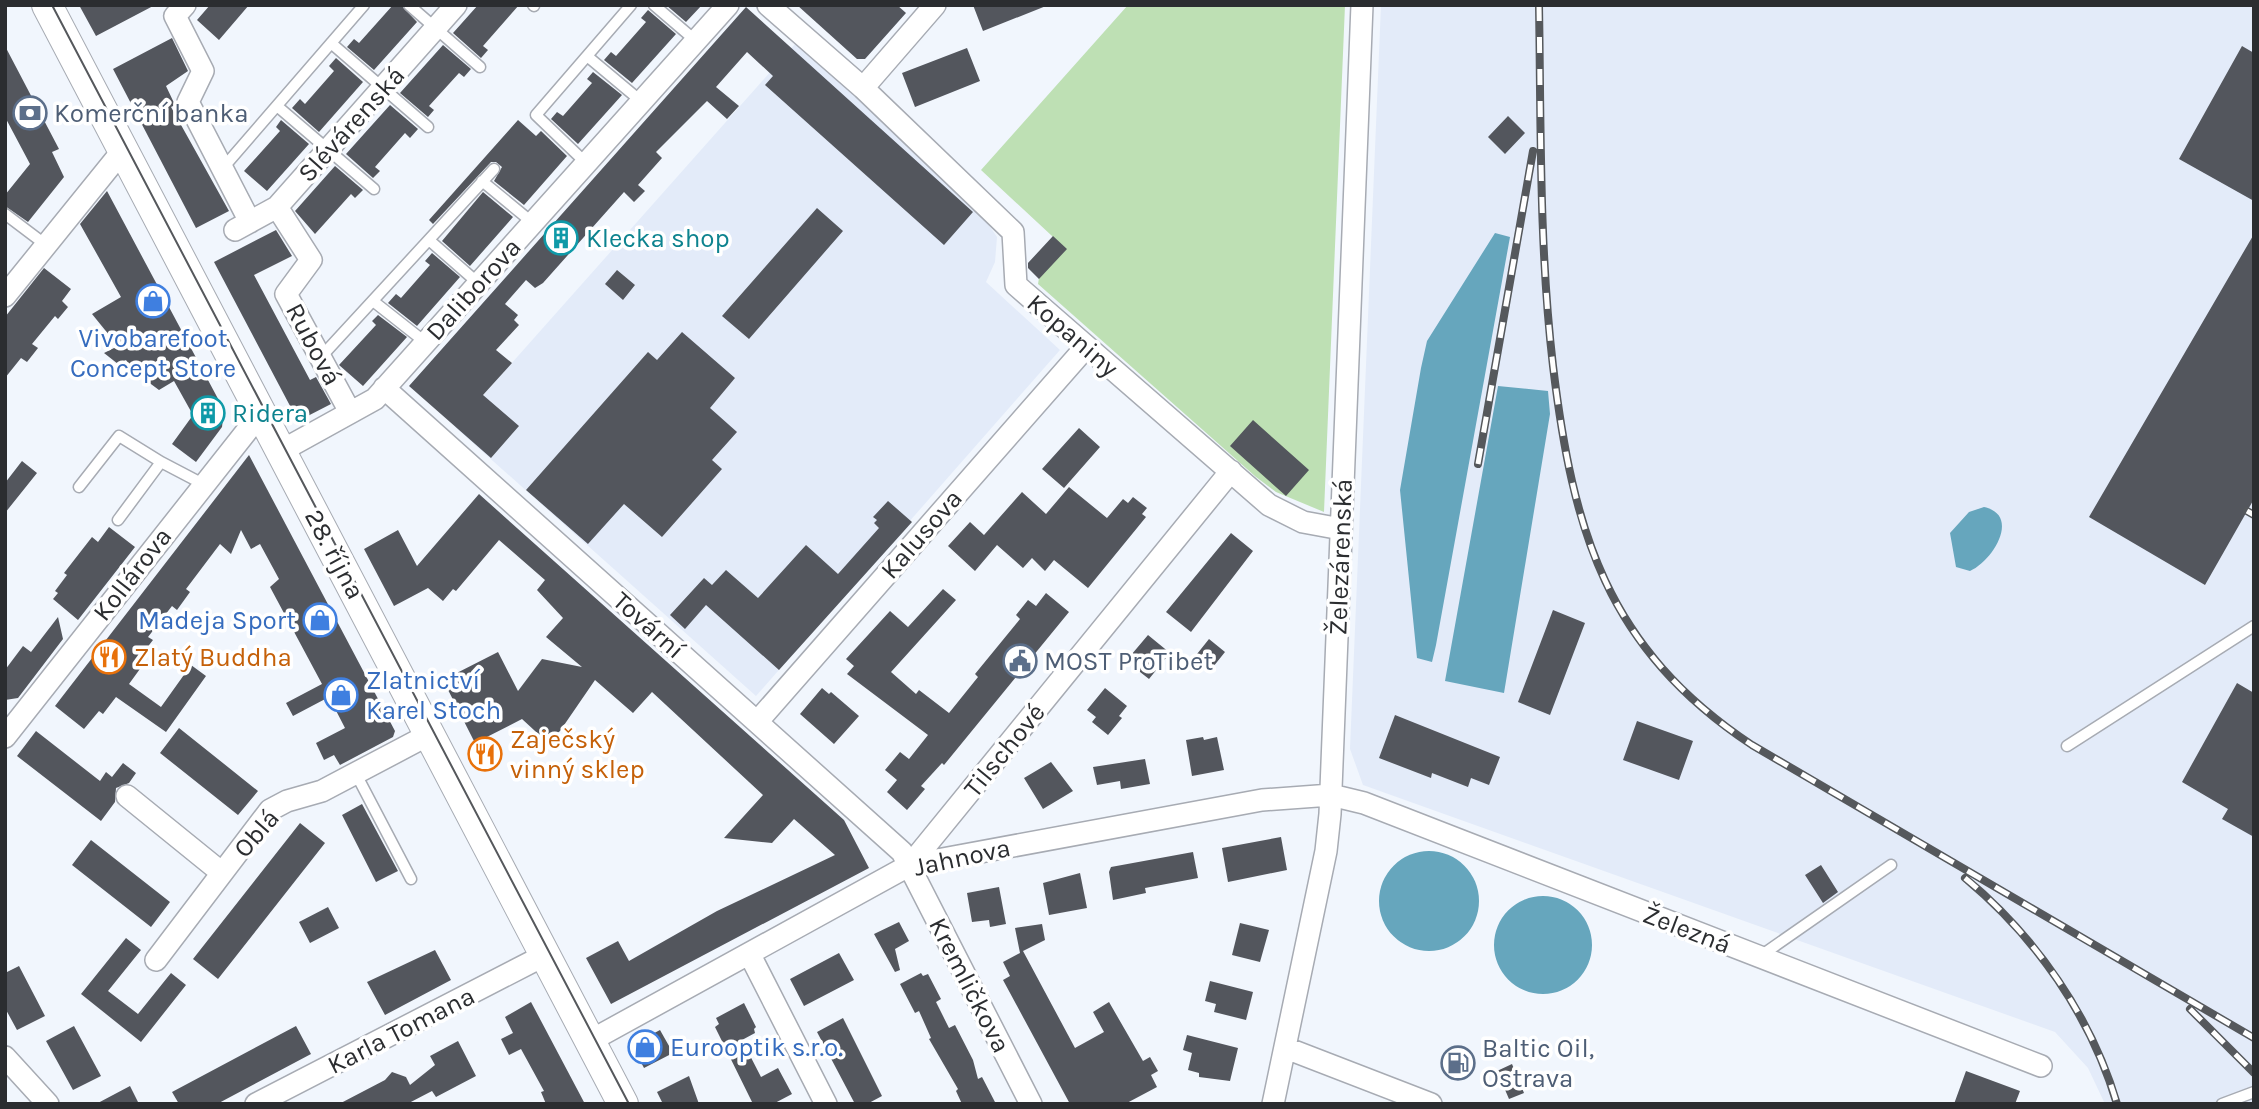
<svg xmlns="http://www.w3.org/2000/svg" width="2259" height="1109" font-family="Karla,sans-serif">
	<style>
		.built { fill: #e3ebf9 }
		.green { fill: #bee0b4 }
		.water { fill: #66a6bd }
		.building { fill: #53565d }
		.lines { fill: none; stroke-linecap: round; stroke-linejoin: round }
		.service-casing { stroke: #a7abb3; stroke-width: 13 }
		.minor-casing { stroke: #a7abb3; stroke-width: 24 }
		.secondary-casing { stroke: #a7abb3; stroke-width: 32 }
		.service { stroke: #fff; stroke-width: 10 }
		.minor { stroke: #fff; stroke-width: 21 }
		.secondary { stroke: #fff; stroke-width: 30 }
		.tram { stroke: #55585c; stroke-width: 2 }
		.rail-casing { stroke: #55585c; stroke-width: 8 }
		.rail { stroke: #fff; stroke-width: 5; stroke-dasharray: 16; stroke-linecap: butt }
		.labels { text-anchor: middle; stroke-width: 7; stroke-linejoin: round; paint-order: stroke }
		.service-label { font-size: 26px; fill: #4e5e75; stroke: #fff; text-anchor: start }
		.street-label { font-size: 26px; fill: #2b2d30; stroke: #fff }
		.culture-label { font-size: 26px; fill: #0d838f; stroke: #fff; text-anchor: start }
		.shop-label { font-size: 26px; fill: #366cbe; stroke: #fff; text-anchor: start }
		.food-label { font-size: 26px; fill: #c56008; stroke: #fff; text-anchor: start }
	</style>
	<rect width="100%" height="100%" fill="#f1f6fd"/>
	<path class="built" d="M1381,5H2254V1104H2105L2088,1068L2055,1032L1363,785L1350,749Z
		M796,43L975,205L997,237L995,262L986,282L1060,350L756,696L455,427Z"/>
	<path class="green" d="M1128,5H1345L1324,512L1276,492L1256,477L1038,284L1039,278L1066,249L981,170Z"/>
	<path class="water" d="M1495,233L1510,237L1436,645L1432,662L1417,658L1400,490L1421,368L1427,341Z
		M1498,386L1548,391L1550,414L1504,693L1445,681Z
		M1984,507C2021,515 1993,561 1970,571L1956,567L1950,533L1969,512Z
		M1379 901a50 50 0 1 1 100 0a50 50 0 1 1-100 0Z
		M1494 945a49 49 0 1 1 98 0a49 49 0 1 1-98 0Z"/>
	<path class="building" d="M79,5H155L96,36Z
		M210,5H249L219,40L197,20Z
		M393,5H401L417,22L374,70L347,47L354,39L359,43Z
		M478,5H519L483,46L488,50L481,58L453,33Z
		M666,5H702L686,22Z
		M797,5H897L906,13L865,59H857Z
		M973,5H1045L1046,6L983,31Z
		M746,7L973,212L944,245L765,85L773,76L747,52L716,87L739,106L727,119L707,101L656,152L662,158L638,185L645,191L634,202L624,192L543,283L535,288L526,280L505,304L518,315L514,320L519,325L496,350L512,363L483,395L519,426L491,458L409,386Z
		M648,10L676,34L632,83L604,60L611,52L616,56L646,22L641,18Z
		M172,38L188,71L166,86L175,105L171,107L229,211L196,228L113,69Z
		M443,45L471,69L464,77L459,73L429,106L434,110L428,117L400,93Z
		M5,46L59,149L52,152L64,177L28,222L5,206V195L30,164L5,117Z
		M2242,46L2254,53V201L2179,159Z
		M967,48L980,81L915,107L902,73Z
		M336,58L363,82L319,132L292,108L300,99L305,104L334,71L329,66Z
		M593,72L622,95L578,144L551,119L557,112L563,116L592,83L587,79Z
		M390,105L418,129L410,138L405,133L375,167L380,171L373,178L346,154Z
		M1508,116L1525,133L1505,154L1488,137Z
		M281,120L309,144L267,191L244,171L280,131L276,127Z
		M518,120L536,136L541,131L567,156L524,205L494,181L502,167L496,162H491L433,224L429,220Z
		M335,166L363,190L355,198L351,194L315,234L295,211Z
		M107,191L224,410L222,427L196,462L172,444L193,415L174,381L159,390L132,370L126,360L118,364L104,353L118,346L92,314L121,297L80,224Z
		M483,192L513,217L470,266L442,241Z
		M817,208L843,231L749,339L722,316Z
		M276,230L292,256L254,275L310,380L316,377L331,404L298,421L214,262Z
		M2254,234V499L2205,585L2089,517Z
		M1053,236L1067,249L1039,279L1028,268V263Z
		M432,253L460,277L417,326L388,303L396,294L401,298L430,265L425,261Z
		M44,268L71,289L62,301L68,307L58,319L55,316L32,344L38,348L27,362L21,358L5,378V317Z
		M617,270L635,285L623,300L605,284Z
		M378,315L407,337L363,386L339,365L376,325L372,321Z
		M682,332L735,378L710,408L737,432L712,460L722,469L662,537L624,504L588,544L526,490L648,352L657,360Z
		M1253,420L1309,470L1286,496L1230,446Z
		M1079,428L1100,447L1064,488L1042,469Z
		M249,455L395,731L393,737L340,765L334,755L324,760L316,743L345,728L329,697L293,716L286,703L322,684L270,587L279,579L260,544L251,549L241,530L231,554L220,544L186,589L190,592L177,610L172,606L148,637L153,640L139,658L145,662L129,684L161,707L191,665L206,676L166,732L116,697L103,714L99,711L84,729L55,706Z
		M22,461L37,473L5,513V483Z
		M1069,487L1107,518L1123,499L1128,503L1133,497L1147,508L1142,514L1146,517L1088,588L1054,560L1045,571L1032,558L1023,568L997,545L975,571L948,546L970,522L984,535L1022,492L1046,514Z
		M479,494L844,820L869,868L611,1004L586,958L618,941L629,961L717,911L835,855L794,819L772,843L724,838L763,795L652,692L633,713L595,680L560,731L547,742L522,719L475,743L443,680L498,652L518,691L542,659L582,667L546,637L563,618L537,590L545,580L499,540L456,591L453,589L443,601L428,588L394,606L364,549L398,530L417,566Z
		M888,501L912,522L779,670L706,605L685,629L670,615L704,578L712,585L726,570L758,598L806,545L838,574L879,528L874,523L877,520L873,517Z
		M109,527L135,547L78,620L53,599L58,593L55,591L67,575L64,573L92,537L98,542Z
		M1231,533L1253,551L1191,632L1166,612Z
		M943,589L956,600L891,672L916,694L919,690L949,713L978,677L975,674L1020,619L1016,615L1028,600L1036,606L1046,593L1069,612L944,765L942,763L921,786L925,789L907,810L887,792L897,780L885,770L900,752L909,759L928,735L847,674L854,666L846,659L890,611L908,627Z
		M1553,610L1585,623L1550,715L1518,702Z
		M58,617L63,639L18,698L5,700V670L23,646L31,652Z
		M1148,635L1170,653L1149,679L1126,661Z
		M1209,639L1225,652L1213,667L1197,654Z
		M2237,683L2254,693V837L2222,819L2228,809L2182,782Z
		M822,688L829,694L831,692L859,716L834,744L800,714Z
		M1105,688L1127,706L1119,716L1122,718L1108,735L1092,722L1096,717L1087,710Z
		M1395,715L1500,757L1489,785L1471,778L1468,787L1432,773L1431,778L1379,758Z
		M1637,721L1693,741L1679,780L1623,760Z
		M179,728L258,791L238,815L160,753Z
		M36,731L100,781L106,772L112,777L123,763L136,773L129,783L116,788L115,802L101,821L17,756Z
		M1203,737L1204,740L1217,737L1224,770L1192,776L1186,740Z
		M1145,759L1150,784L1121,789L1120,781L1097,785L1093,767Z
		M1051,762L1073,791L1043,809L1024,778Z
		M362,804L398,871L376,882L342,815Z
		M300,823L325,843L218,979L193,959Z
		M1281,837L1287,870L1228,882L1222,848Z
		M91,840L170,902L151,927L72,865Z
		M1193,852L1198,878L1145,888L1146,893L1113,900L1109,872L1111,867Z
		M1821,865L1838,892L1823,903L1805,875Z
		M1080,873L1087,908L1049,915L1043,883Z
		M999,887L1006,924L990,927L989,920L972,922L967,893Z
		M328,907L339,928L310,943L299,922Z
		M899,922L909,941L895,949L900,970L895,972L874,934Z
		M1240,923L1269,930L1260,962L1232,955Z
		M1042,924L1045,940L1023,951L1075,1048L1104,1032L1093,1012L1109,1002L1143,1061L1150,1057L1158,1071L1151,1075L1157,1087L1125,1104H1070L1003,980L1010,976L1003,962L1020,953L1015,928Z
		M126,938L141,950L108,991L138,1014L171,973L186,985L141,1042L81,994Z
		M435,950L451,980L385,1015L367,982Z
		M839,953L854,980L804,1006L790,979Z
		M19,966L45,1016L17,1030L5,1008V973Z
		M921,973L923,976L928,974L941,999L936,1002L949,1028L955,1025L973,1060L978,1079L982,1077L996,1104H962L956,1091L958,1089L929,1039L931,1038L919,1011L915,1013L900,984Z
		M1210,981L1253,992L1246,1020L1214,1012L1216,1004L1205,1001Z
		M531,1002L585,1104H546L541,1092L544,1091L521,1049L509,1055L501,1039L513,1033L505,1017Z
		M744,1003L756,1027L754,1029L755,1033L742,1040L761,1077L778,1068L792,1094L773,1104H753L715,1027L719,1024L716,1018Z
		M843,1018L882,1096L867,1104H855L817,1032Z
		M74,1026L101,1076L73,1090L46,1041Z
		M296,1026L311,1054L217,1104H179L172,1092Z
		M660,1030L673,1053L644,1068L632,1045Z
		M1187,1035L1238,1048L1230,1081L1199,1077V1073L1188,1070L1192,1053L1183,1050Z
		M458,1041L476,1076L436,1097L432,1091L407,1104H339L385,1080L392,1072L406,1077L410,1085L435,1065L430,1056Z
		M1512,1064L1524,1093L1509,1099L1497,1071Z
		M1966,1071L2020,1091L2015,1104H1954Z
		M689,1076L699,1104H663L657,1092Z
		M130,1086L139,1104H96Z"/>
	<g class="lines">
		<defs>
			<path id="service" d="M409,5L480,67
				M533,5L534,6
				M654,5L696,41
				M331,43L428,127
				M587,56L642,102
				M277,106L374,189
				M586,163L536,115L631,5
				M223,168L364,5
				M482,181L533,223
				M5,214L46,245
				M429,240L478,283
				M373,301L425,342
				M320,358L494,169
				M79,487L119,436L161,462
				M118,520L161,462L203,484
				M2067,746L2254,626
				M356,774L411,879
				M1759,957L1891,865
				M2222,1104L2254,1092"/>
			<path id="minor" d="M185,5L175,16L203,71L188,102L250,222
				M768,5L863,88L1013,232L1016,285L1269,505L1303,522L1341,529
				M863,88L935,5
				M277,207L311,260L286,294L350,412
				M235,230L277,207L456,5
				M5,296L123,150
				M384,388L902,852L1031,1104
				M281,451L375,399L728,5
				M757,722L1086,347
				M5,737L261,413
				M127,796L222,873
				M910,865L1231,471
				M750,955L826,1104
				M156,960L270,810L287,801L322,791L430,734
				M590,1041L910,865L1262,800L1331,795L1364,803L2041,1066
				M1286,1048L1431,1104
				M5,1057L48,1104
				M256,1104L545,955
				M1273,1104L1326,851L1330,814L1362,5"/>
			<path id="secondary" d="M47,5L623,1104"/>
		</defs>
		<use href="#service" class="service-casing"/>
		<use href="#minor" class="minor-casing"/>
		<use href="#secondary" class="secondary-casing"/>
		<use href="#service" class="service"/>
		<use href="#minor" class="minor"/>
		<use href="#secondary" class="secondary"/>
		<path class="tram" d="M52,5L629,1104"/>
		<defs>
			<path id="rail" d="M1539,5C1541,126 1539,246 1553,366C1573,531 1606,648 1752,745L2254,1038
				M1478,464L1533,151
				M2247,511L2254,515
				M1965,878C2036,937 2091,1016 2117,1104
				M2190,1009L2254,1073"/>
		</defs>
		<use href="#rail" class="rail-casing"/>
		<use href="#rail" class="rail"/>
	</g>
	<defs>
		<symbol id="bank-ring" viewBox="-11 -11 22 22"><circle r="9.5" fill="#fff" stroke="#5c6f8a" stroke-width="1.5"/><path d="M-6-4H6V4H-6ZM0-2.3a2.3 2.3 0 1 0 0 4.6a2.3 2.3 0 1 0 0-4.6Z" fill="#5c6f8a"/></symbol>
		<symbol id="building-ring" viewBox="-11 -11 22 22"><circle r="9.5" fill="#fff" stroke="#0f9aa8" stroke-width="1.5"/><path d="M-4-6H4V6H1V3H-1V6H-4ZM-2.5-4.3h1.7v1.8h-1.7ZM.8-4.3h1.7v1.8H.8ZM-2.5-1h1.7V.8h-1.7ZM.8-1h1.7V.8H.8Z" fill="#0f9aa8"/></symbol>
		<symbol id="shop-ring" viewBox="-11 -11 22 22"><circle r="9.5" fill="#fff" stroke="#3f7fe0" stroke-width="1.5"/><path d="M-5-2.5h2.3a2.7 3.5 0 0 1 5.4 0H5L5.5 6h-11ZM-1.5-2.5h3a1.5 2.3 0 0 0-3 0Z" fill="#3f7fe0"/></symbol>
		<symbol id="restaurant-ring" viewBox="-11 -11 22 22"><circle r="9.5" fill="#fff" stroke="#e8710a" stroke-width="1.5"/><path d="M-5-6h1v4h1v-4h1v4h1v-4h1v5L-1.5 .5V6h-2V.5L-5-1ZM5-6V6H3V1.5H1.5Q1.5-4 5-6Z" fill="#e8710a"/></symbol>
		<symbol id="civic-ring" viewBox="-11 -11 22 22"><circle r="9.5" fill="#fff" stroke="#5c6f8a" stroke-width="1.5"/><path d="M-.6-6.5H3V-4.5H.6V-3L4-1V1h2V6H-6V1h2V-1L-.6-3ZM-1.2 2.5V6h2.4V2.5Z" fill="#5c6f8a"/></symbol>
		<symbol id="fuel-ring" viewBox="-11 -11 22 22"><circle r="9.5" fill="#fff" stroke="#5c6f8a" stroke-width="1.5"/><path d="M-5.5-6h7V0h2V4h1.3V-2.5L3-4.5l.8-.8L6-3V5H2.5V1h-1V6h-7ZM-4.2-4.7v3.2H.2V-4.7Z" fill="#5c6f8a"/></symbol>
	</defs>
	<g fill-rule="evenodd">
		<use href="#bank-ring" x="11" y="94" width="38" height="38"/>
		<use href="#building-ring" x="542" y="219" width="38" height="38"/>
		<use href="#shop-ring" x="134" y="282" width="38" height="38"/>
		<use href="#building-ring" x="189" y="394" width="38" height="38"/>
		<use href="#shop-ring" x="301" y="601" width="38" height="38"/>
		<use href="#restaurant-ring" x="90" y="638" width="38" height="38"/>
		<use href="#civic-ring" x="1001" y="642" width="38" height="38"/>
		<use href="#shop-ring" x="322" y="676" width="38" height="38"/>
		<use href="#restaurant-ring" x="466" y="735" width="38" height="38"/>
		<use href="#shop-ring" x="626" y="1028" width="38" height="38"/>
		<use href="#fuel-ring" x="1439" y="1044" width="38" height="38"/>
	</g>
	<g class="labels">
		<g class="service-label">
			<text x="54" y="122">Komerční banka</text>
			<text x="1044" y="670">MOST ProTibet</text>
			<text x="1482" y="1057">Baltic Oil,<tspan x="1482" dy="30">Ostrava</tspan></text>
		</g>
		<g class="street-label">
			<text transform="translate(351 124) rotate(-48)" y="9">Slévárenská</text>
			<text transform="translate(473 289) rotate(-48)" y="9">Daliborova</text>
			<text transform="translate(1073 335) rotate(41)" y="9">Kopaniny</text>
			<text transform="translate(314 344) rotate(62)" y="9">Rubová</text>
			<text transform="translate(921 534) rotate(-49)" y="9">Kalusova</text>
			<text transform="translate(335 554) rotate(62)" y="9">28. října</text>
			<text transform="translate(1340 557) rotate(-88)" y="9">Železárenská</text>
			<text transform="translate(132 574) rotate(-52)" y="9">Kollárova</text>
			<text transform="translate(649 625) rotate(42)" y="9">Tovární</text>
			<text transform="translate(1004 750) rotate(-51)" y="9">Tilschové</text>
			<text transform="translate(256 833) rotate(-49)" y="9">Oblá</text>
			<text transform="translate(962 857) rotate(-12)" y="9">Jahnova</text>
			<text transform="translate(1687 929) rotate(21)" y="9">Železná</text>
			<text transform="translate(970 985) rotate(63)" y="9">Kremličkova</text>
			<text transform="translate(401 1030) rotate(-27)" y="9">Karla Tomana</text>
		</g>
		<g class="culture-label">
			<text x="586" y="247">Klecka shop</text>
			<text x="232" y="422">Ridera</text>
		</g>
		<g class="shop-label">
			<text x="153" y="347" text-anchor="middle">Vivobarefoot<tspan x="153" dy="30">Concept Store</tspan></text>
			<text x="296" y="629" text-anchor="end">Madeja Sport</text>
			<text x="366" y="689">Zlatnictví<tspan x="366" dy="30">Karel Stoch</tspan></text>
			<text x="670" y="1056">Eurooptik s.r.o.</text>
		</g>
		<g class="food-label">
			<text x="134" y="666">Zlatý Buddha</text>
			<text x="510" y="748">Zaječský<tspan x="510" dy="30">vinný sklep</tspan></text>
		</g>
	</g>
	<rect width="2259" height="1109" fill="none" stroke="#2b2d30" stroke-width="14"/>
</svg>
